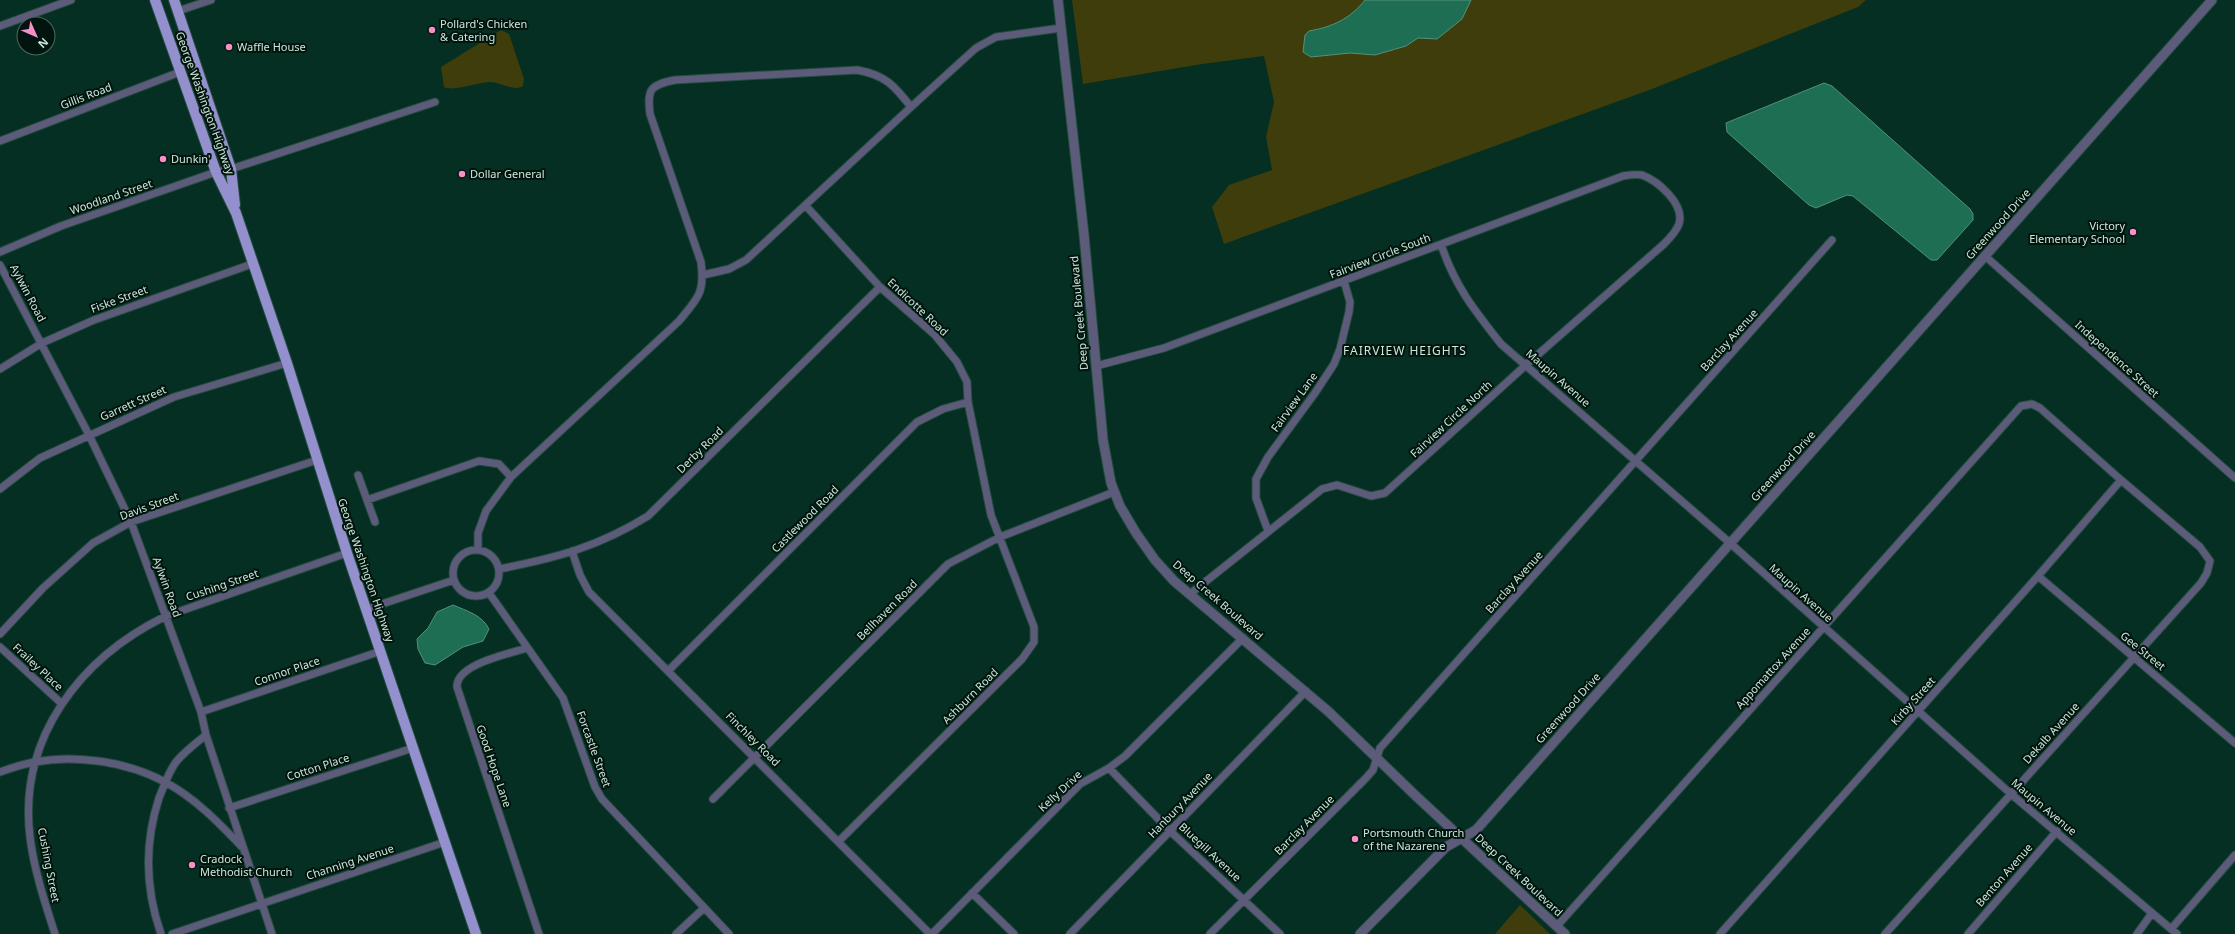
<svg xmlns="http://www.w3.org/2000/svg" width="2235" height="934" font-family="'Noto Sans',sans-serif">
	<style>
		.green { fill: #3f3d0b }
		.water { fill: #1e6e54; stroke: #52927c }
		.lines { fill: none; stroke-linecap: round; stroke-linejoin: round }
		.minor-casing { stroke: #244c40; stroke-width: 9 }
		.tertiary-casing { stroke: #244c40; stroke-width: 11 }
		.primary-casing { stroke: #244c40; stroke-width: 12 }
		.minor { stroke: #5d5b7a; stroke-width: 7 }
		.tertiary { stroke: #5d5b7a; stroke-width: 9 }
		.primary { stroke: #948fcd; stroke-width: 10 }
		.poi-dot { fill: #f98fc8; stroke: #01140d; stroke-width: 1.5 }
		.labels { text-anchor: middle; stroke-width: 4; stroke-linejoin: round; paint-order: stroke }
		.poi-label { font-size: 11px; fill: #cce7db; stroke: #01140d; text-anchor: start }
		.street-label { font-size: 11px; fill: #cce7db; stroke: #01140d }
		.neighbourhood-label { font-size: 12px; letter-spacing: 1px; fill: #cce7db; stroke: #01140d }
	</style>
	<rect width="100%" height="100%" fill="#042f22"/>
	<path class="green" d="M1072,0H1866L1858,7L1652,89L1224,244L1212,207L1229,185L1272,170L1266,137L1274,102L1264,56L1202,64L1083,84Z
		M501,30L509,34L524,79L523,86C514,92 500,82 490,82C479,82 453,92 444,87L441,67Z
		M1520,905L1550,934H1495Z"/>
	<path class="water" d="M1365,0H1471L1462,19L1437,39L1418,38L1406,46L1375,55L1350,53L1311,57L1303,52L1305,35L1309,31C1332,27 1350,19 1365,0Z
		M1824,83L1832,86L1970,209L1973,214V220L1937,260H1931L1853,196L1847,195L1816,208L1809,205L1727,132L1726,123Z
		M453,605C467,611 482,615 489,629L483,641L463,647L435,665L425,663L418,649L417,639L428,628L437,612Z"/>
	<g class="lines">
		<defs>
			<path id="minor" d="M178,11L211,0
				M0,26L71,0
				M0,141L180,72
				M806,206L880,287L934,334L957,362L967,382L968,402L991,515L1034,627V642L1022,659L839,841
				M1441,244C1454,285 1475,311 1501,344L1730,543L2011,794L2177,934
				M0,252L61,226L216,172L231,169L435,102
				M1985,256L2235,478
				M0,265L89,435L131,522L201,712L206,735L272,934
				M703,275L729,269L746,260L911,107
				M1096,366L1164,348L1623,176C1629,175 1636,174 1642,175C1658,181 1685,204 1679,224C1676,232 1670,238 1664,244L1526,365L1385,493L1371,496L1337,485L1322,489L1190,594
				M0,369L42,343L94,320L252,264
				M358,475L375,522
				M0,489L40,458L174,397L287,363
				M367,500L479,461L499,464L511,477
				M1268,531L1256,498V479L1268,457L1315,393L1334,364L1340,349L1349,312L1350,302L1344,281
				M453 573a23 23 0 1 1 46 0a23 23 0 1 1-46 0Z
				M478,550V533L486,511L511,477L679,321C698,298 705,293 701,262L650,114C647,89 650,85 675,80L857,70C885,75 894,85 911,107L976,48L996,37L1061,28
				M572,551L580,575L589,592L930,934
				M499,569C556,558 598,547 648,516L880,287
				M2038,576L2235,743
				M489,593L563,698L595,787L602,799L729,934
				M367,609L454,580
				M0,634L43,588L93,543L131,522L317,460
				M0,647L61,703
				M527,648C509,654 456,664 457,687L539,934
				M669,670L917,422L943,409L968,402
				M201,712L381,651
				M1109,768L1170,831L1280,934
				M0,772C11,768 23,764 35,762C77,754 128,762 165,782C195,798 219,823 242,847
				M713,799L948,564L1000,537L1114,492
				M229,808L413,748
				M972,893L1014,934
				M1557,926L2021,406L2032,404L2040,408L2121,480L2200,547L2210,561L2207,573L2201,583L1885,934
				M2171,929L2235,855
				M55,934C45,903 34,870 30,837C18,738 80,658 166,616L347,553
				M161,934C145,888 144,844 159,798C164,786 168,773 176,762C184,752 196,743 206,735
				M172,934L445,842
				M676,934L704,908
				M932,934L1080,784L1109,768L1125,756L1243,638
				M1070,934L1306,691
				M1210,934L1366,778L1373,770L1380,748L1832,240
				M1720,934L2038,576L2121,480
				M1968,934L2057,831
				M2137,934L2152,913"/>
			<path id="tertiary" d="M1058,0L1084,235L1103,440L1111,483L1120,506L1136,533L1155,560L1174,581L1329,712L1417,797L1565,934
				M1360,934L1446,847L1476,830L2212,0"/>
			<path id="primary" d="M155,0L216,172L236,213L287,363L347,553L476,934
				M174,0L231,169L235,205"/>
		</defs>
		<use href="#minor" class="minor-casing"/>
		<use href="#tertiary" class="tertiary-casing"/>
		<use href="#primary" class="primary-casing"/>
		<use href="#minor" class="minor"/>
		<use href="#tertiary" class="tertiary"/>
		<use href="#primary" class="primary"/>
	</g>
	<g class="poi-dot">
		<circle cx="432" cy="30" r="4"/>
		<circle cx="229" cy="47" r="4"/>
		<circle cx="163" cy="159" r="4"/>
		<circle cx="462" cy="174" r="4"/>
		<circle cx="2133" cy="232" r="4"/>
		<circle cx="1355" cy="839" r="4"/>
		<circle cx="192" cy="865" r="4"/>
	</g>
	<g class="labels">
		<g class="poi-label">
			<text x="440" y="28">Pollard's Chicken<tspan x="440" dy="13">&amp; Catering</tspan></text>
			<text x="237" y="51">Waffle House</text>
			<text x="171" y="163">Dunkin'</text>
			<text x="470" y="178">Dollar General</text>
			<text x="2125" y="230" text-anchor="end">Victory<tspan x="2125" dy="13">Elementary School</tspan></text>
			<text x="1363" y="837">Portsmouth Church<tspan x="1363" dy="13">of the Nazarene</tspan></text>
			<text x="200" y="863">Cradock<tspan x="200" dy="13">Methodist Church</tspan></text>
		</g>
		<g class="street-label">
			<text transform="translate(86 96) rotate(-21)" y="4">Gillis Road</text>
			<text transform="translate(205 103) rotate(70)" y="4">George Washington Highway</text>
			<text transform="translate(111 197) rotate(-19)" y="4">Woodland Street</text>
			<text transform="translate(1998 224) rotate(-48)" y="4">Greenwood Drive</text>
			<text transform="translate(1380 256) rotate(-21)" y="4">Fairview Circle South</text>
			<text transform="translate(28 293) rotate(62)" y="4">Aylwin Road</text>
			<text transform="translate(119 299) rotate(-20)" y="4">Fiske Street</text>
			<text transform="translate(918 307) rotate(43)" y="4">Endicotte Road</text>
			<text transform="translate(1079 313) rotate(-95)" y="4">Deep Creek Boulevard</text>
			<text transform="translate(1729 340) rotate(-48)" y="4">Barclay Avenue</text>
			<text transform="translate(2117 359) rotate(42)" y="4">Independence Street</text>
			<text transform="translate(1558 378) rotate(41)" y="4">Maupin Avenue</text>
			<text transform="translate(1294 402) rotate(-54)" y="4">Fairview Lane</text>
			<text transform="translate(133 403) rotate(-24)" y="4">Garrett Street</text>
			<text transform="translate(1451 419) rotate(-43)" y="4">Fairview Circle North</text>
			<text transform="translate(700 450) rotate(-45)" y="4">Derby Road</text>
			<text transform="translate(1783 466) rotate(-48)" y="4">Greenwood Drive</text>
			<text transform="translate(149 506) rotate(-20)" y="4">Davis Street</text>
			<text transform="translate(805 519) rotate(-45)" y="4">Castlewood Road</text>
			<text transform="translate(366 570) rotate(71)" y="4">George Washington Highway</text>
			<text transform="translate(1514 582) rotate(-48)" y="4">Barclay Avenue</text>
			<text transform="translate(222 585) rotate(-19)" y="4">Cushing Street</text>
			<text transform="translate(167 587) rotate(70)" y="4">Aylwin Road</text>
			<text transform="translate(1801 593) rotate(42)" y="4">Maupin Avenue</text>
			<text transform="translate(1218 600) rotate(41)" y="4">Deep Creek Boulevard</text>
			<text transform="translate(887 610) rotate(-45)" y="4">Bellhaven Road</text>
			<text transform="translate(2143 651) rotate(39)" y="4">Gee Street</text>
			<text transform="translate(38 667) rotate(43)" y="4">Frailey Place</text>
			<text transform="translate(1773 668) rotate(-48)" y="4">Appomattox Avenue</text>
			<text transform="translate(287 671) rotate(-19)" y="4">Connor Place</text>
			<text transform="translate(970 696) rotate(-45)" y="4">Ashburn Road</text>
			<text transform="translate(1913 701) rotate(-48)" y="4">Kirby Street</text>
			<text transform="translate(1568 708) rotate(-48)" y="4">Greenwood Drive</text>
			<text transform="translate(2051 733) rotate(-48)" y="4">Dekalb Avenue</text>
			<text transform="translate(753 739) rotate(45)" y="4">Finchley Road</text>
			<text transform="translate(594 749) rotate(70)" y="4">Forcastle Street</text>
			<text transform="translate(494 766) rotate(71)" y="4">Good Hope Lane</text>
			<text transform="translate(318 767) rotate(-18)" y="4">Cotton Place</text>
			<text transform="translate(1060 791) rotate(-43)" y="4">Kelly Drive</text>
			<text transform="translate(1180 805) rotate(-46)" y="4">Hanbury Avenue</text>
			<text transform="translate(2044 807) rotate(40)" y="4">Maupin Avenue</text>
			<text transform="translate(1304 825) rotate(-45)" y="4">Barclay Avenue</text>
			<text transform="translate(1210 852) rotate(43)" y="4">Bluegill Avenue</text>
			<text transform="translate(350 862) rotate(-18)" y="4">Channing Avenue</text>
			<text transform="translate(49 865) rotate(79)" y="4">Cushing Street</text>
			<text transform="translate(1519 875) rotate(43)" y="4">Deep Creek Boulevard</text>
			<text transform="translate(2004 875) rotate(-49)" y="4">Benton Avenue</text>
		</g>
		<g class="neighbourhood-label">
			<text x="1405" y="355">FAIRVIEW HEIGHTS</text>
		</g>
	</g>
	<g transform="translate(36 36) rotate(135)"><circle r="19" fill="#01140d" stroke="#52685f"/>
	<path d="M0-3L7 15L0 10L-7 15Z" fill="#f98fc8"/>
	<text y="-6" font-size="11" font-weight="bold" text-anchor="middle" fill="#cce7db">N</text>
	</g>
</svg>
